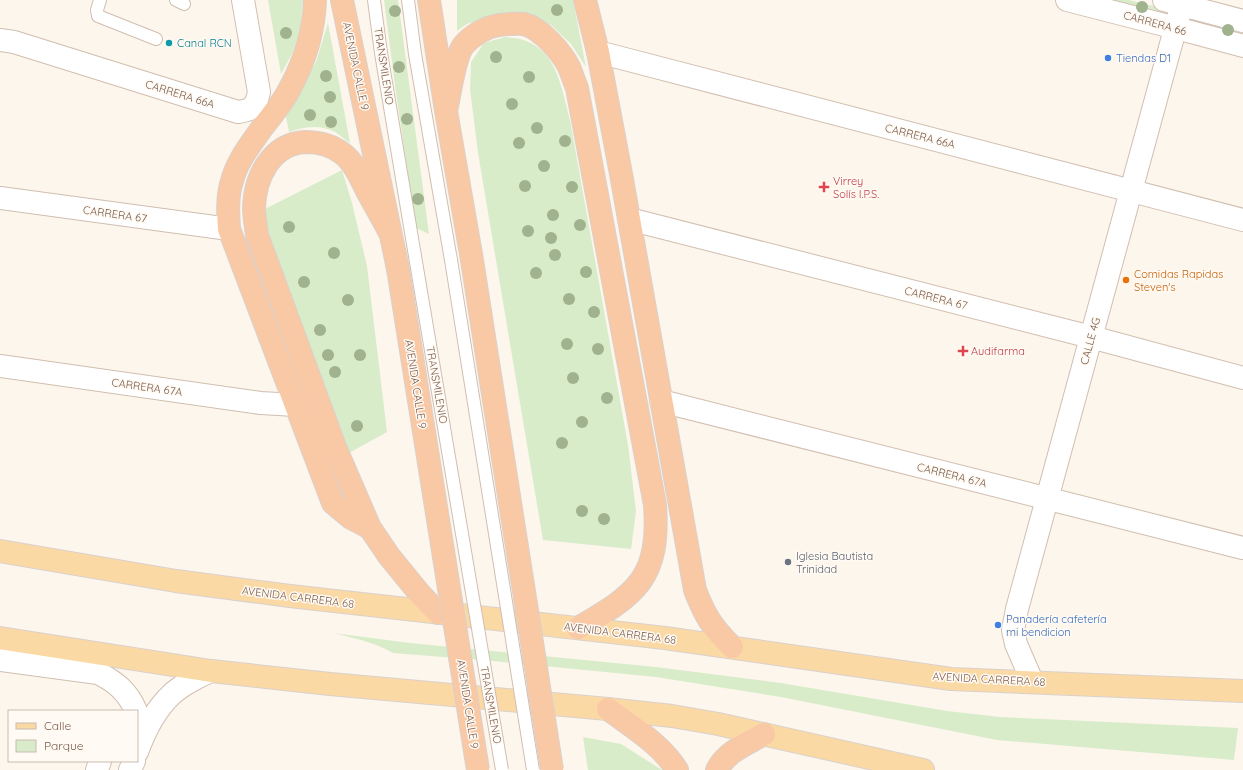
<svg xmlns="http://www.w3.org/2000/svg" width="1243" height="770" font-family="Quicksand,sans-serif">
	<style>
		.green { fill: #d8ecc9 }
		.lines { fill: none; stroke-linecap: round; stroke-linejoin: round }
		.service-casing { stroke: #d1beb0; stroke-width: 14 }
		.minor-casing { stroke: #d1beb0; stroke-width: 24 }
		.tertiary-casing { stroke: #d1beb0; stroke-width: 24 }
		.primary-casing { stroke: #dad1cd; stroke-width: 24 }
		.trunk-casing { stroke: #dad1cd; stroke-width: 24 }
		.service { stroke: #fff; stroke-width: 12 }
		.minor { stroke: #fff; stroke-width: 22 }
		.tertiary { stroke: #fff; stroke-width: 22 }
		.primary { stroke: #fbd9a5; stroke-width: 22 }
		.trunk { stroke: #f9c8a4; stroke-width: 22 }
		.service-bridge-casing { stroke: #d1beb0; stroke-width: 14; stroke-linecap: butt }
		.trunk-bridge-casing { stroke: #dad1cd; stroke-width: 24; stroke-linecap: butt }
		.service-bridge { stroke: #fff; stroke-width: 12 }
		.trunk-bridge { stroke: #f9c8a4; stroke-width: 22 }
		.tree { fill: #a0b28e }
		.culture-dot { fill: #0f9aa8; stroke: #fffaf3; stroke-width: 1.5 }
		.shop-dot { fill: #3f7fe0; stroke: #fffaf3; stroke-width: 1.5 }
		.health-dot { fill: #e0444e; stroke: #fffaf3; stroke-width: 1.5 }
		.food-dot { fill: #e8710a; stroke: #fffaf3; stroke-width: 1.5 }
		.worship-dot { fill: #6b7280; stroke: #fffaf3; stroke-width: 1.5 }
		.labels { text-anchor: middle; stroke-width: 3; stroke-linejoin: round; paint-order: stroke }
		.street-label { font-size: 11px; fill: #7a5c4d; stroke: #fffaf3 }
		.culture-label { font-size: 11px; fill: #0d838f; stroke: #fffaf3; text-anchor: start }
		.shop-label { font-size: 11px; fill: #366cbe; stroke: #fffaf3; text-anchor: start }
		.health-label { font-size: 11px; fill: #be3a42; stroke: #fffaf3; text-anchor: start }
		.food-label { font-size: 11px; fill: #c56008; stroke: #fffaf3; text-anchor: start }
		.worship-label { font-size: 11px; fill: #5b616d; stroke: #fffaf3; text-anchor: start }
	</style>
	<rect width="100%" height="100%" fill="#fdf6ec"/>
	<path class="green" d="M268,0H303L300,30L293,52L281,74Z
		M384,0H398L429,234L416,228L395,86Z
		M457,0H573L586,67L571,44L551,25L531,16H491L467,24L457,31Z
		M1097,0H1129L1161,8L1159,16Z
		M328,23L350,143C345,140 340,135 335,132C320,124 303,127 289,132L285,112L316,62Z
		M505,37C511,38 520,38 526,41C558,53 562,91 570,120L628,445L636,511L631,549L543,540L478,153L470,89L471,62L484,43Z
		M342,170L352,203L367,266L387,432L349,453L266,229L263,210Z
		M333,633L410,643L656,667L781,683L947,711L1000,717L1238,728L1234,760L997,740L781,697L656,677L493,661L393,653C375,642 353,638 333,633Z
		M583,737L621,744L662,770H588Z"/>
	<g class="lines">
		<defs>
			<path id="service" d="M100,0L97,10L98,16L156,39
				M176,0L184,4
				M374,0L381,53L417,268
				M408,0L415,54L451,260"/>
			<path id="minor" d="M1067,0L1176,28
				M1164,0L1182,5
				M0,40L14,42L238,112C253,110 256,106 259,92L243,0
				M598,52L1243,220
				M0,198L229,229
				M629,219L1091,337L1243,378
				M0,366L261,403L295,405
				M661,401L1243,548"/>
			<path id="tertiary" d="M1182,5L1243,21
				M1176,28L1243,46
				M0,660L98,673C116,682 128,692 136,711
				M1032,681L1016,644L1013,630L1017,609L1183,0
				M137,752C144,733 156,709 171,695C180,686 199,676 211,671
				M97,770L100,761
				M130,770L134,761"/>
			<path id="primary" d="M0,551L176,581L290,596L665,638L951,679L1243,691
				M0,638L211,671L330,684L608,709L672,716L718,724L923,770"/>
			<path id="trunk" d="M315,0C314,32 304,63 289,90C282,104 271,116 262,128C251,144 237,161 232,181C227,196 228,213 229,229L333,503L351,518L370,528
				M342,0L398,269
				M429,0L446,111L471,254
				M585,0L598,52L621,174L695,590C705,616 712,627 732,647
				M446,111C450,94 454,59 463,46C472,35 486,27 499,25C508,24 516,23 524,24C541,28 562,53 569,67C572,74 574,81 577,88L655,505C660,578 637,594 578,628
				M391,235C383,219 374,204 366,189C360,177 354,162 343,154C332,145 318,142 305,142C271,144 255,177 254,208C254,217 256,226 257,235L335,447L370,528L389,556L420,594L438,613
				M608,709C632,727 661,744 677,770
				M717,770C727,751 747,744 764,734"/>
		</defs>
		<use href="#service" class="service-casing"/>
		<use href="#minor" class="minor-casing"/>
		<use href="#tertiary" class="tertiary-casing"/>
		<use href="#primary" class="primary-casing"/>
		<use href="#trunk" class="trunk-casing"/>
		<use href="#service" class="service"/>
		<use href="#minor" class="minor"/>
		<use href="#tertiary" class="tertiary"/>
		<use href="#primary" class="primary"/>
		<use href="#trunk" class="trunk"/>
		<defs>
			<path id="service-bridge" d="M451,260L533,770
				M417,268L502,770"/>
			<path id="trunk-bridge" d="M471,254L552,770
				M398,269L478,770"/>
		</defs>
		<use href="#service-bridge" class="service-bridge-casing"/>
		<use href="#trunk-bridge" class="trunk-bridge-casing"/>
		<use href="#service-bridge" class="service-bridge"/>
		<use href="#trunk-bridge" class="trunk-bridge"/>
	</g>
	<g class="tree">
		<circle cx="1142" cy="7" r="6"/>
		<circle cx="557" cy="10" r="6"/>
		<circle cx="395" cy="11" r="6"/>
		<circle cx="1228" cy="30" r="6"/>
		<circle cx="286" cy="33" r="6"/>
		<circle cx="496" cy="57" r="6"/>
		<circle cx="399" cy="67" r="6"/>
		<circle cx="326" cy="76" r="6"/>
		<circle cx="529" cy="77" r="6"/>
		<circle cx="330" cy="97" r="6"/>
		<circle cx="512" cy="104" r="6"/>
		<circle cx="310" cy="115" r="6"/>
		<circle cx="407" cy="119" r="6"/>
		<circle cx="331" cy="122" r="6"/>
		<circle cx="537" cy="128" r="6"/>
		<circle cx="565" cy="141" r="6"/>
		<circle cx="519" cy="143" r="6"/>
		<circle cx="544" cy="166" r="6"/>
		<circle cx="525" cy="186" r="6"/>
		<circle cx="572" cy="187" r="6"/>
		<circle cx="418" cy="199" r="6"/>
		<circle cx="553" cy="215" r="6"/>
		<circle cx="580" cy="225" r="6"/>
		<circle cx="289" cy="227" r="6"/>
		<circle cx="528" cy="231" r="6"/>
		<circle cx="551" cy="238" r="6"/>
		<circle cx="334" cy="253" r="6"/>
		<circle cx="555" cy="255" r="6"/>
		<circle cx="586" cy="272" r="6"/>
		<circle cx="536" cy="273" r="6"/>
		<circle cx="304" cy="282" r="6"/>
		<circle cx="569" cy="299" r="6"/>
		<circle cx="348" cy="300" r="6"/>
		<circle cx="594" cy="312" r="6"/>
		<circle cx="320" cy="330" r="6"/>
		<circle cx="567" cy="344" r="6"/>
		<circle cx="598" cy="349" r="6"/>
		<circle cx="328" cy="355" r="6"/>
		<circle cx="360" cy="355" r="6"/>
		<circle cx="335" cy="372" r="6"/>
		<circle cx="573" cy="378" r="6"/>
		<circle cx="607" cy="398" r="6"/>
		<circle cx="582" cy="422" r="6"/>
		<circle cx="357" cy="426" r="6"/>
		<circle cx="562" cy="443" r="6"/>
		<circle cx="582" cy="511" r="6"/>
		<circle cx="604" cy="519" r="6"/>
	</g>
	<circle class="culture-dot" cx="169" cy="43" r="4"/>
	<g class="shop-dot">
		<circle cx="1108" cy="58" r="4"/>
		<circle cx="998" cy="625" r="4"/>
	</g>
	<g class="health-dot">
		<path d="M822 181h4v4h4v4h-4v4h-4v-4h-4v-4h4z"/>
		<path d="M961 345h4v4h4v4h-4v4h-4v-4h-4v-4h4z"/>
	</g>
	<circle class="food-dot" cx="1126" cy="280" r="4"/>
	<circle class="worship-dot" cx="788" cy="562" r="4"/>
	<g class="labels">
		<g class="street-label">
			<text transform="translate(1155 23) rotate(15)" y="4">CARRERA 66</text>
			<text transform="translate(356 66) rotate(78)" y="4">AVENIDA CALLE 9</text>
			<text transform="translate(384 66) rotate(81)" y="4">TRANSMILENIO</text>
			<text transform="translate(180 94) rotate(17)" y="4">CARRERA 66A</text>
			<text transform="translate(920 136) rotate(14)" y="4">CARRERA 66A</text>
			<text transform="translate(115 214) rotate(8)" y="4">CARRERA 67</text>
			<text transform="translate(936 298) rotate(14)" y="4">CARRERA 67</text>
			<text transform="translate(1090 341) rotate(-75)" y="4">CALLE 4G</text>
			<text transform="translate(416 384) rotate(81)" y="4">AVENIDA CALLE 9</text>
			<text transform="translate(437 385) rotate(80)" y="4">TRANSMILENIO</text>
			<text transform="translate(147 387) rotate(8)" y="4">CARRERA 67A</text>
			<text transform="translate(952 475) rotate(14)" y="4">CARRERA 67A</text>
			<text transform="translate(298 597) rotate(7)" y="4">AVENIDA CARRERA 68</text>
			<text transform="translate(620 633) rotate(7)" y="4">AVENIDA CARRERA 68</text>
			<text transform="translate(989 679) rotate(3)" y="4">AVENIDA CARRERA 68</text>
			<text transform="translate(468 704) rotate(81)" y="4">AVENIDA CALLE 9</text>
			<text transform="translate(491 705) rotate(80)" y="4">TRANSMILENIO</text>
		</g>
		<g class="culture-label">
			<text x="177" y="47">Canal RCN</text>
		</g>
		<g class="shop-label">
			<text x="1116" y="62">Tiendas D1</text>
			<text x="1006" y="623">Panadería cafetería<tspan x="1006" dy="13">mi bendicion</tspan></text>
		</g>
		<g class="health-label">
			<text x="833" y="185">Virrey<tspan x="833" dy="13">Solís I.P.S.</tspan></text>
			<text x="971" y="355">Audifarma</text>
		</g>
		<g class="food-label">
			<text x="1134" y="278">Comidas Rapidas<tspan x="1134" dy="13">Steven's</tspan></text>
		</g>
		<g class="worship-label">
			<text x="796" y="560">Iglesia Bautista<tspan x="796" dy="13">Trinidad</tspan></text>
		</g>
	</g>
	<rect x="8" y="710" width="130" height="52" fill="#fffaf3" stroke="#cabbb1"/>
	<rect x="16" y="723" width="20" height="6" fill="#fbd9a5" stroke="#cabbb1"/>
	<text x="44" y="730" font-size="12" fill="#7a5c4d">Calle</text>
	<rect x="16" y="740" width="20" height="12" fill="#d8ecc9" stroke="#cabbb1"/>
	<text x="44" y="750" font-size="12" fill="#7a5c4d">Parque</text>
</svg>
